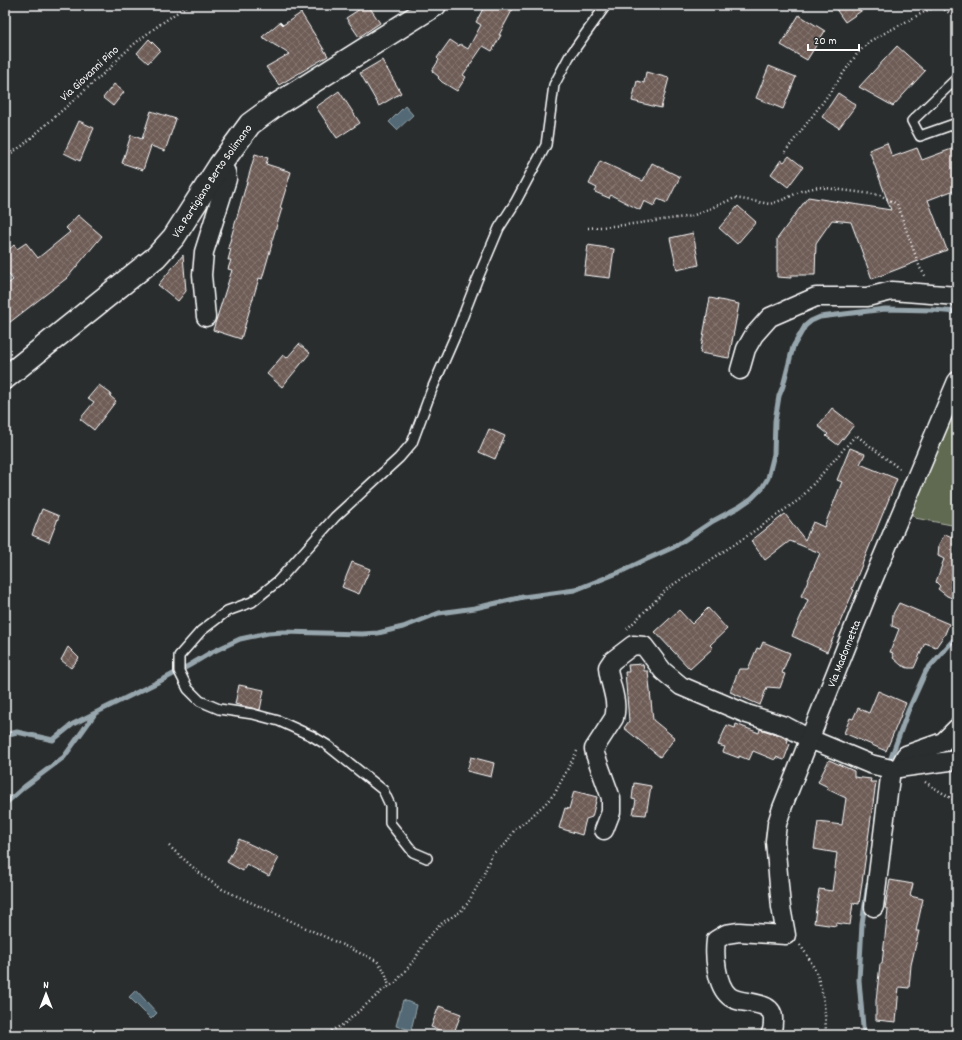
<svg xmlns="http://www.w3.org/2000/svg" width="962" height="1040" font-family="Dekko,sans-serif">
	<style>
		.park { fill: #616a51; stroke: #b0b4a8 }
		.water { fill: #526a76; stroke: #97a6ad }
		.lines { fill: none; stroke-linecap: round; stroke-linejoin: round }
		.stream { stroke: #97a6ad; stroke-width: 5 }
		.building { fill: url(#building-cross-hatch); stroke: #fff }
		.lane-casing { stroke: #fff; stroke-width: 12 }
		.street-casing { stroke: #fff; stroke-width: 21 }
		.secondary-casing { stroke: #fff; stroke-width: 25 }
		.path { stroke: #fff; stroke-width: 2.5; stroke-dasharray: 1 3; stroke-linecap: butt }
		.lane { stroke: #2a2d2e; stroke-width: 9 }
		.street { stroke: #2a2d2e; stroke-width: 18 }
		.secondary { stroke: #2a2d2e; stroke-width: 22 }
		.labels { text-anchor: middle; stroke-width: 3; stroke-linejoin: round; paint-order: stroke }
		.street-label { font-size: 12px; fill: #fff; stroke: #2a2d2e }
	</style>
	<defs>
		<pattern id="building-cross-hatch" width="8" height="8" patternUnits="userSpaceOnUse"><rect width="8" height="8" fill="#6e5c57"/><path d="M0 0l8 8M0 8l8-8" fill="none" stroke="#847470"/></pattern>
	</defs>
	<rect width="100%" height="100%" fill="#2a2d2e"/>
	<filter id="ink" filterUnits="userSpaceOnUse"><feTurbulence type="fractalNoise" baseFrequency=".025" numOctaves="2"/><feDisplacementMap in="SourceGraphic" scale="8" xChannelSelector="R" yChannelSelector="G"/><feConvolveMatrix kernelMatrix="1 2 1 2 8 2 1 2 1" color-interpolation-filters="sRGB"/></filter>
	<g filter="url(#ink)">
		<path class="park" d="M953,410L957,411V526L915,518L911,513Z"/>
		<path class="water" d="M405,106L413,115L397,130L389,122Z
			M136,990L157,1013L151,1019L129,997Z
			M403,1000L417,1005L411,1030L396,1026Z"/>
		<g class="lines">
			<path class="stream" d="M5,735L17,732L53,740L73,724L166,678L190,665L210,653L240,639L268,633L283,632L362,634L378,633L403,627L439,613L475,608L523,597L575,590L620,572L645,560L674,547L713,521L739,507L752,498L762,488L768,478L774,454L775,421L779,396L783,386L793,347L805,326L811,321L820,317L885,309L933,310L957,312
				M888,766L908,711L926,671L957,636
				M5,804L24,787L64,757L94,715
				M866,1035L863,1027L859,980L862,924L868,884"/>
		</g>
		<path class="building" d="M366,5H368L380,23L359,37L346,18Z
			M485,5H515L499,35H501L492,51L483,46L463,75L466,77L457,91L442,82L438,78L439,77L432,71L439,60L437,58L450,40L459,46L460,44L468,49L481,25L476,22Z
			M833,5H870L845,22Z
			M301,13L328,56L279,85L266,67L289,54L262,37L280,22L283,25Z
			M799,15L825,31L807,60L781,45Z
			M149,39L160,50L148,63L137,53Z
			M897,46L925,71L893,106L859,87Z
			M382,60L401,93L379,106L360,73Z
			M769,66L796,77L783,109L756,98Z
			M646,72L669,78L661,108L632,101L637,81L644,83Z
			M114,84L124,92L113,106L103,98Z
			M339,91L360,123L337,138L316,107Z
			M838,93L856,105L839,128L822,117Z
			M151,111L176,119L165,151L151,146L143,170L122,163L131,135L142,139Z
			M79,121L94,128L80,161L64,153Z
			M887,143L892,157L917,148L922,160L957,147V189L928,200L947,250L872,279L851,222L832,220L816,243L815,275H791V278L777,277V239L808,197L891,210L869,150Z
			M255,154L268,158L266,164L291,172L280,208H282L271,244H272L262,279L259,278L241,339L213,330L232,270L228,269L231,260H228L231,249L228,248Z
			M789,156L803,167L788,187L771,174L781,160L784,162Z
			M600,161L643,181L652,163L680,177L667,203L658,199L654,206L644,201L640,210L611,195L609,198L595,192L597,188L589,184Z
			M738,206L756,222L737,244L719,228Z
			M78,215L102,236L67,278L5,326V286L13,280L5,269V253L14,245L17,249L26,243L38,258L70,232L66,228Z
			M693,233L699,265L677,270L670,238Z
			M588,245L614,249L610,278L584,275Z
			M183,255L186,291L178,301L158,285Z
			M710,298L739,304L729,358L700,353Z
			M299,344L310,353L282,387L267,374L283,355L287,358Z
			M99,385L111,394L110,396L116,401L94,430L80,419L94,402L88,398Z
			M832,408L854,425L838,445L826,436L828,434L818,426Z
			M489,429L505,436L495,459L479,452Z
			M850,448L865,454L860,464L897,479L852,589L854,590L827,652L792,636L808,600L801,596L820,553L790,541L765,560L751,541L785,514L805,540L813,522L824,527L842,482L837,480Z
			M42,509L59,516L49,542L32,535Z
			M955,528H957V600L947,596L938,589L940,586L936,582L944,559L938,556L939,544L945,534L952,537Z
			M352,562L370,569L359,594L342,587Z
			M899,603L949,624L945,634L936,647L925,643L914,668H908L901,665L893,658L894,656L892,655L893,653L890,652L899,629L892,626L893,614Z
			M708,608L727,629L710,645L713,648L690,669L655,632L679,610L692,624Z
			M763,642L790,653L782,673L785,674L780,688L767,687L760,705L730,692L739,669H748L757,648L760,649Z
			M68,647L79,658L71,668L61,660Z
			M643,664L644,671H648L653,720L675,738L660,757L624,728L629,721L625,672H629L628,665Z
			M239,685L264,690L260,710L235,704Z
			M878,691L906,703L886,751L844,733L850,718L853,719L858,708L869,713Z
			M736,724L759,733L760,729L781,736L788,740L787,743L790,744L784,760L776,757L775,760L753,751L749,760L739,756V758L723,752L725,747L718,745L727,725L735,728Z
			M471,757L494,763L491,777L467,771Z
			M829,760L854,771V777L871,779L870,782H876L859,904L853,903L850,925L836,923V926L814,923L819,889L832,891L837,853L814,849L818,822L842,825L846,798L827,789L828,787L818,782Z
			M634,783L651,786L646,815L633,814L636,800L632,799Z
			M574,791L597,797L592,817L586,819L582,835L559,828L565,808L569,809Z
			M239,839L279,858L269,876L246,864L243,871L227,862Z
			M890,880L913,884L910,896L923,899L916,931H919L911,965L909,988L899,987L896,1022L876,1020V1001L880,964H882L888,909L885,908Z
			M439,1006L461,1014L453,1035L431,1027Z"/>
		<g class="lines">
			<defs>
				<path id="lane" d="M957,80L956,79L912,121L920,136L957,123
					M427,858L413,852L390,823V805L383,790L327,745L312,736L279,721L253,714L219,709L200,701L188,689L179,671V656L201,631L227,611L252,602L278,581L335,517L399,458L412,443L432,389L456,334L477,280L499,228L515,203L546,145L554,85L569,57L606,5"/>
				<g id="street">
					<path d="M206,317L202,275L204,252L227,179L226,172L220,165"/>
					<path d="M740,370L746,349L754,335L770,317L816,297H867L892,291L957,296"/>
					<path d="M899,768L906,755L943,742L957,728"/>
					<path d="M604,830L611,812V798L595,754L594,749L614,718C619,700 609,684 608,667L612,661L633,645L644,646L663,671L681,686L747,714L785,726L810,739L870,764L891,769L957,760"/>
					<path d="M874,907L891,769"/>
					<path id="s1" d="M770,1035C773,1030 773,1026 773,1021C775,998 740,1006 729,996C716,985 714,955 716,940L726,934L739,932L786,935L781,907L775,841L777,824L782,808L872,582L957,381"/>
				</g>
				<g id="secondary">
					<path id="s2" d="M5,378L156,257L174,237L220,165L250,124L276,105L435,5"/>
				</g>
			</defs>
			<use href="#lane" class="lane-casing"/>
			<use href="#street" class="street-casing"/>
			<use href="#secondary" class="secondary-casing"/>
			<path class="path" d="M785,152L823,102L857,54L870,41L926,11L938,6L947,11L957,20
				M5,157L22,146L111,67C132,42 161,24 188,5
				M588,228L625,225L692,216L735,198L770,204L785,199L801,191L818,187L880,195L897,204L920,268L926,277
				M627,629L668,588L747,536L800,499L856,435L901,470
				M925,782L957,802
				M169,846L204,877L222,889L377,961C384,969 387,976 389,987
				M800,945C822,975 825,998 826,1035
				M324,1035L344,1024L383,990L395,983L415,959L428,937L442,923L460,912L468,903L483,876L492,854L506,844L515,829L525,822L545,804L555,793L577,751"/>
			<use href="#lane" class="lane"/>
			<use href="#street" class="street"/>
			<use href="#secondary" class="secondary"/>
		</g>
	</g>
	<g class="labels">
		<g class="street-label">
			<text transform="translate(89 73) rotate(-43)" y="4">Via Giovanni Pino</text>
			<text dy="4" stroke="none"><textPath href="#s2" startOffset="288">Via Partigiano Berto Solimano</textPath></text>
			<text dy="4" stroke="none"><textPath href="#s1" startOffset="496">Via Madonnetta</textPath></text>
		</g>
	</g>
	<rect width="962" height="1040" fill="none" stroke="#2a2d2e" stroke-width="20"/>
	<rect x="10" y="10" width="942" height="1020" fill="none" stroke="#fff" stroke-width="1.5" filter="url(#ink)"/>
	<g transform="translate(46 994)" stroke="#2a2d2e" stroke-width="3" paint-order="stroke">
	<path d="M0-3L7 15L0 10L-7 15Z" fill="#ffffff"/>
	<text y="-6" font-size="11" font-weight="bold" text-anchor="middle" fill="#ffffff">N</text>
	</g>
	<path d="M808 44v6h51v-6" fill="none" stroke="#ffffff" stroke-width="2"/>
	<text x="814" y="44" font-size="12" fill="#ffffff" stroke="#2a2d2e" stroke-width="3" paint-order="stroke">20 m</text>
</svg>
